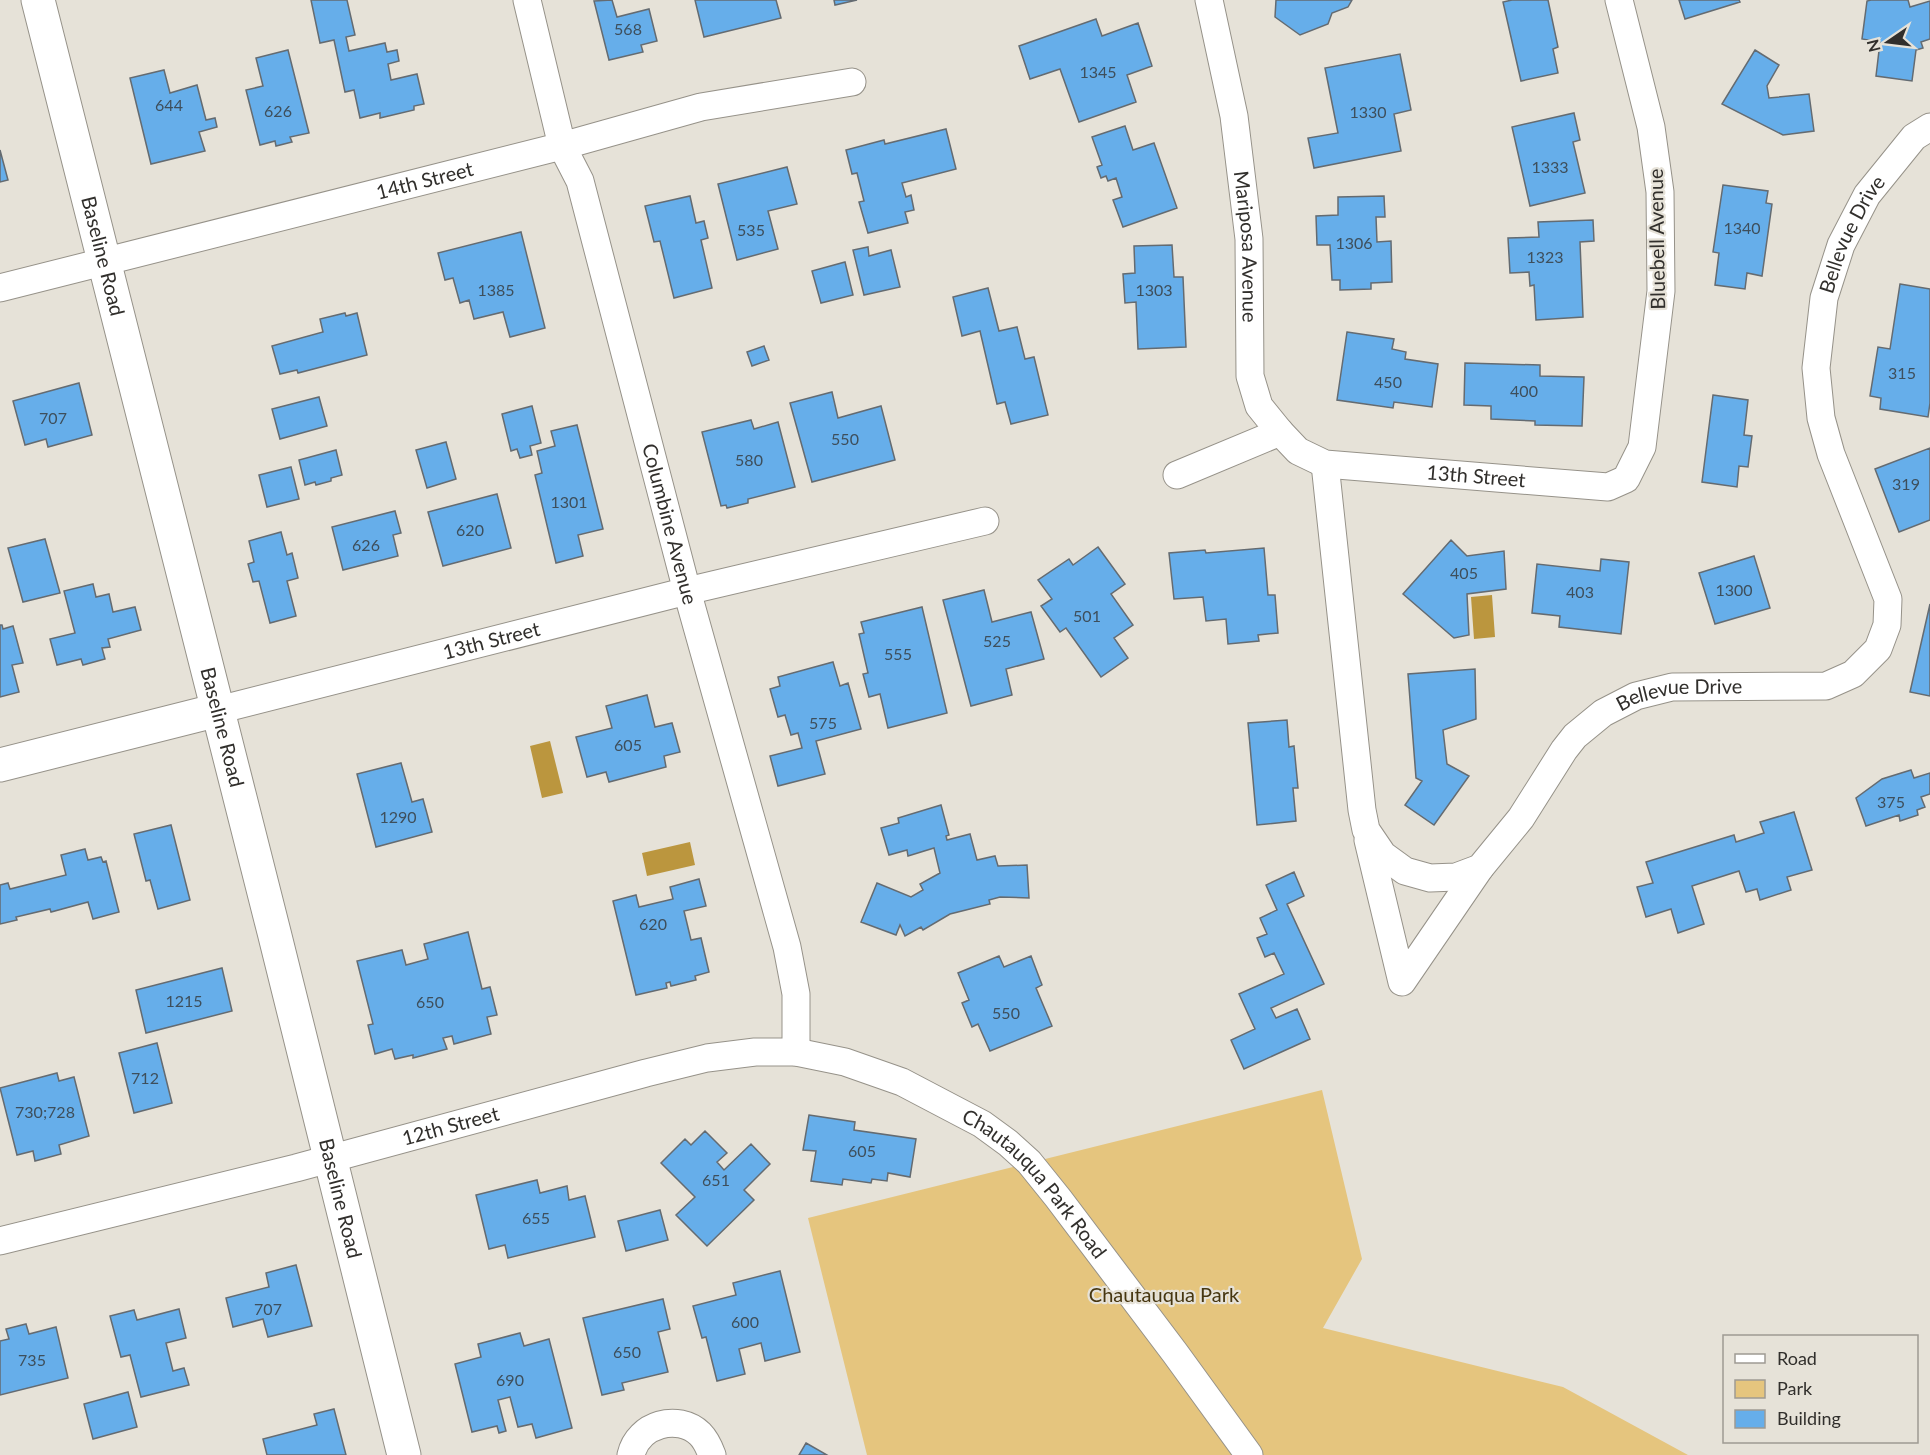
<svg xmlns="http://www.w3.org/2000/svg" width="1930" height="1455" font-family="Lato,sans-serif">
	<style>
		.green { fill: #e5c57e }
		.water { fill: #bb963e }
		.building { fill: #66aeea; stroke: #646b71; stroke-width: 1.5 }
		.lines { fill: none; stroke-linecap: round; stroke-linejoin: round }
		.street-casing { stroke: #969289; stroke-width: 29 }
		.secondary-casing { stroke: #969289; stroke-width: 35 }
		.street { stroke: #fff; stroke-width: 27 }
		.secondary { stroke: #fff; stroke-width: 33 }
		.labels { text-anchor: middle; stroke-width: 4.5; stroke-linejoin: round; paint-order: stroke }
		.number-label { font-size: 16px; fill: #3e4f5c }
		.street-label { font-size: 20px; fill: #312f2c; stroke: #e6e2d8 }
		.park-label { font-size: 20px; fill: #463610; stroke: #e6e2d8 }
	</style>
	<rect width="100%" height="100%" fill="#e6e2d8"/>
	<path class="green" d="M1322,1090L1362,1259L1323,1328L1563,1387L1688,1455H867L808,1218Z"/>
	<path class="water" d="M1492,595L1495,637L1474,639L1471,597Z
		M550,741L563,793L542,798L530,746Z
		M690,842L695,865L647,876L642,853Z"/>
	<path class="building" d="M311,0H347L355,35L346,37L349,51L385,43L387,52L397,50L399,61L388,64L391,80L417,74L424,104L414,106V110L380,118V113L360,118L354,90L345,92L334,40L320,43Z
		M612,0L617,17L649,9L657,41L641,45L643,52L609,60L594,1Z
		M695,0H776L781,18L704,37Z
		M834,0H857L835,5Z
		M1276,0H1352L1348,7L1332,13L1328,24L1300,35L1275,17Z
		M1512,0H1548L1558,47L1553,49L1558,73L1521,81L1503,2Z
		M1679,0H1739L1740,2L1685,19Z
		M1871,0H1908L1910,7L1930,1V39L1921,42L1923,48L1916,50L1912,81L1876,76L1880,42L1862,39L1867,1Z
		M1096,19L1102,36L1138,23L1152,66L1127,75L1136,102L1079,122L1060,69L1030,79L1019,46Z
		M288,50L309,133L290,137L292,142L276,146L275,141L260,145L246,90L263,86L256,58Z
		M1755,50L1779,65L1767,86L1769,98L1809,94L1814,131L1783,135L1722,104Z
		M1400,54L1411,110L1394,114L1401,151L1314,168L1308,138L1338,133L1325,68Z
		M164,70L170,93L197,85L206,120L215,118L217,127L199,132L205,151L151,164L130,78Z
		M1574,113L1580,140L1573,142L1585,193L1530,206L1512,127Z
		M1125,126L1133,150L1154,143L1177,208L1123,227L1113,200L1122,197L1116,178L1108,181L1106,176L1101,178L1097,167L1102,165L1092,137Z
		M946,129L956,169L902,183L906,197L911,195L914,210L905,212L908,223L868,233L859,202L864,201L857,173L852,174L846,150L884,140L885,144Z
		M0,150L8,180L0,182Z
		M787,167L797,204L768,211L778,249L737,260L718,184Z
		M1723,185L1768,191L1766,203L1772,204L1762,276L1747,273L1745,289L1715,285L1719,253L1713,252Z
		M690,196L696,223L704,221L708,238L701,240L712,288L674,298L660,241L654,242L645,206Z
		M1384,196L1385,217H1376L1377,242L1391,241L1392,282L1371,283V289L1340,290V280H1332L1330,245H1317L1316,216L1338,215V197Z
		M1593,220L1594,241L1580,242L1583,317L1536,320L1534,285L1530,286L1529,272L1510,273L1508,238L1539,237L1538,222Z
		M521,232L545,328L510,337L503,312L474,319L469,300L460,303L453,278L445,280L438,253Z
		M1172,245L1174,277H1183L1186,347L1138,349L1136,302L1125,303L1123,274L1135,273L1134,246Z
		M868,247L869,256L891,250L900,287L864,295L853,250Z
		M845,262L853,295L821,303L812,271Z
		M1900,284L1930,289V403L1928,417L1880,409L1881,398L1870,396L1878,347L1890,349Z
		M988,288L999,331L1017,327L1025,359L1034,357L1048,415L1011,424L1005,402L997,404L980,331L962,336L953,297Z
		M345,313L346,316L357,313L367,355L298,373L297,370L280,374L272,346L323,332L320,319Z
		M1347,332L1394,339L1392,349L1406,352L1405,359L1438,364L1432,407L1394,402L1393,408L1337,400Z
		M764,346L769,360L752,366L747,352Z
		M1465,363L1540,365V376L1584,377L1582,426L1535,425V421L1491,419V406L1464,405Z
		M79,383L92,435L48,447L46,439L25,445L13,401Z
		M832,392L838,418L881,406L895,460L812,482L790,403Z
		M1713,395L1748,400L1744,435L1752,436L1748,467L1739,466L1737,487L1702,482Z
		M319,397L327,426L280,439L272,409Z
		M532,406L541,443L530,446L532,455L520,458L517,449L511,451L502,414Z
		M751,420L754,429L778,422L795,487L748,499V503L727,508L726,505L721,506L702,432Z
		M577,425L603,529L578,535L583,556L556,563L535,475L542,473L537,451L555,446L551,431Z
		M446,442L456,479L427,488L416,450Z
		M1930,448V520L1899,532L1875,469Z
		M336,450L342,475L331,478V481L316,485L315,482L305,485L299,460Z
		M291,467L299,499L267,507L259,475Z
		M497,494L511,548L443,566L428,512Z
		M395,511L401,533L393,535L398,556L343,570L332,527Z
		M281,532L287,555L292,553L298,578L287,581L296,616L270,623L259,581L253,582L248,564L254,562L249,541Z
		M45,539L60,593L23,602L8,548Z
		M1451,540L1467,556L1504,551L1506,589L1467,594L1469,635L1454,638L1403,594Z
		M1098,547L1125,584L1111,594L1133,625L1114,638L1128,658L1101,677L1066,628L1060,632L1041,606L1052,599L1038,580L1069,559L1073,565Z
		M1264,548L1268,595H1275L1278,633L1258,635L1259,641L1228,644L1226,619L1206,621L1203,597L1174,599L1169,553L1205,550L1206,553Z
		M1754,556L1770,608L1715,624L1699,573Z
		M1601,559L1629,562L1621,634L1559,627L1560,616L1532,613L1537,564L1600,571Z
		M93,584L96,597L109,594L113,612L135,607L141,630L108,639L110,647L102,648L105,659L83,665L81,659L57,665L50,639L75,633L64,591Z
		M984,590L992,622L1031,612L1044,659L1006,669L1012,695L971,706L943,600Z
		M1930,604V696L1910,692Z
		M922,607L947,713L888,728L880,694L869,697L863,674L868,673L859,634L864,633L861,622Z
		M0,625H2L3,629L13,626L23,663L12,665L19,692L0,697Z
		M833,662L840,686L848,683L861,729L816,741L825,774L778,786L770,756L802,748L798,733L791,735L785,715L778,717L770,689L780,686L778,677Z
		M1475,669L1476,719L1443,730L1447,764L1469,776L1434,825L1405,805L1422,781L1416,778L1408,674Z
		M647,695L655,727L672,723L680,752L664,756L666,767L609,782L606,772L587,777L576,737L612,728L606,706Z
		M1287,720L1289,747L1294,746L1298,788H1293L1296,821L1257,825L1248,723Z
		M401,763L412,802L423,799L432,832L376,847L357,774Z
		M1911,770L1914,778L1930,773V794L1921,797L1925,807L1917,810L1918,815L1900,821L1899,815L1866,826L1856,798L1882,779Z
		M941,805L949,835L946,836L947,840L970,834L977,860L995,856L998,866L1027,865L1029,898L1000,897L989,900L990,904L950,914L923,930L921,927L905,936L900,925L896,935L861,922L877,883L911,897L923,890L920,884L940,873L934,848L908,856L907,850L889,855L881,828L899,823L898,818Z
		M1794,812L1812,870L1787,877L1791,890L1760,900L1757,889L1746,892L1739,871L1692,886L1704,924L1678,933L1671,909L1646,917L1637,887L1653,883L1646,862L1734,835L1736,842L1764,833L1760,822Z
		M171,825L190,900L158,909L150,880L146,881L134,834Z
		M85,849L88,860L101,857L103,862L106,861L119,912L93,919L88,902L51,912L50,909L16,917L17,920L0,924V885L8,883L10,889L66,875L61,855Z
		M1294,872L1304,896L1287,904L1324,984L1271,1008L1276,1018L1297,1009L1310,1039L1244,1069L1231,1040L1255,1029L1239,994L1284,974L1274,953L1265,957L1257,938L1267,934L1260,918L1277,910L1266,885Z
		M699,879L706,906L684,911L691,940L701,938L709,972L695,976L696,980L671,986L670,982L666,983L667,988L636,995L613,901L636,895L639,907L673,899L670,887Z
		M468,932L482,989L490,987L497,1015L487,1017L491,1034L454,1044L452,1036L443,1038L447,1049L413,1058V1055L395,1059L392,1049L375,1054L368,1025L373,1024L357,961L402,950L406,965L428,959L424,944Z
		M999,956L1004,967L1031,956L1042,985L1036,988L1052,1026L990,1051L978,1024L972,1027L962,1003L969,1000L958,973Z
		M222,968L232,1011L146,1033L136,990Z
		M157,1043L172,1103L134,1113L119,1053Z
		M57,1073L59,1081L74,1077L89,1136L59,1145L61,1154L35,1161L33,1151L17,1155L0,1088Z
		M809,1115L855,1122L854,1130L916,1139L910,1177L888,1173L887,1181L872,1179L871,1183L843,1179L842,1185L811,1181L816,1151L803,1150Z
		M705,1131L727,1153L717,1162L724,1170L751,1144L770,1164L744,1190L754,1200L707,1246L676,1215L695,1197L661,1163L685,1139L691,1145Z
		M537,1180L540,1193L567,1186L569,1200L585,1196L595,1237L508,1258L505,1245L489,1249L476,1195Z
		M660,1210L668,1240L626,1251L618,1221Z
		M296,1265L312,1326L268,1337L263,1319L233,1327L226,1298L269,1287L266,1273Z
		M780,1271L800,1352L765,1361L761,1343L739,1349L745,1374L717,1381L706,1337L702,1338L693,1306L736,1295L733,1283Z
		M663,1299L670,1329L658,1332L668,1372L622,1383L624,1390L602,1395L583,1318Z
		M179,1309L186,1338L166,1343L173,1371L184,1368L189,1385L141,1397L130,1355L121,1357L110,1316L134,1310L137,1320Z
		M26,1324L29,1334L56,1327L68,1378L0,1395V1341L9,1339L6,1329Z
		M520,1333L524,1346L549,1339L572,1428L536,1438L532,1424L518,1427L510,1397L498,1400L506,1431L499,1433L497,1426L472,1432L455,1364L481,1357L478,1344Z
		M128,1392L137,1427L93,1439L84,1404Z
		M334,1409L346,1455H267L263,1439L317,1425L314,1414Z
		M806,1443L827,1455H799Z"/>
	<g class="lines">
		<defs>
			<g id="street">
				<path id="s1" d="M527,0L562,146L580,181L687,591L787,947L796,994V1052"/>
				<path id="s2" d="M1209,0L1234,116L1249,239L1250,376L1259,406L1280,432L1298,451L1325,464L1608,487L1626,479L1642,447L1661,291L1660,192L1651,127L1619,0"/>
				<path id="s3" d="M0,288L562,146L701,107L852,82"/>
				<path id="s4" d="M1325,464L1362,810L1366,830L1383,855L1405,871L1430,878L1456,877L1480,868L1521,818L1564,750L1575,736L1603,713L1636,696L1672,687L1826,686L1853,674L1878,649L1887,625L1888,599L1831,454L1821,418L1816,368L1824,298L1841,245L1867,195L1914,137L1930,127"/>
				<path d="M1177,475L1280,432"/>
				<path id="s5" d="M218,710L687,591L985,521"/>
				<path d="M1368,840L1402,982L1480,868"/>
				<path id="s6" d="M0,1241L296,1168L646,1073L707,1058L755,1052H796L845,1062L902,1082L982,1124L1008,1143L1029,1162L1058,1198L1175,1353L1249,1455"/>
				<path d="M631,1455C638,1424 678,1413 700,1434C706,1440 709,1447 712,1455"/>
			</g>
			<g id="secondary">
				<path id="s7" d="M38,0L274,932L404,1455"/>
				<path d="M0,765L218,710"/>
			</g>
		</defs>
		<use href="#street" class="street-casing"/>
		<use href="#secondary" class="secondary-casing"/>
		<use href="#street" class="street"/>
		<use href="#secondary" class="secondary"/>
	</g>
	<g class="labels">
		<g class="number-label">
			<text x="628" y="35">568</text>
			<text x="1098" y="78">1345</text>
			<text x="169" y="111">644</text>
			<text x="278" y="117">626</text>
			<text x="1368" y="118">1330</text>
			<text x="1550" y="173">1333</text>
			<text x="1742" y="234">1340</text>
			<text x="751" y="236">535</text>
			<text x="1354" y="249">1306</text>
			<text x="1545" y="263">1323</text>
			<text x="496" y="296">1385</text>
			<text x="1154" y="296">1303</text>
			<text x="1902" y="379">315</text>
			<text x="1388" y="388">450</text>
			<text x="1524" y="397">400</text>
			<text x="53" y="424">707</text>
			<text x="845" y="445">550</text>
			<text x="749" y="466">580</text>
			<text x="1906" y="490">319</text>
			<text x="569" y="508">1301</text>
			<text x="470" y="536">620</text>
			<text x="366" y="551">626</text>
			<text x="1464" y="579">405</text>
			<text x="1734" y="596">1300</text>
			<text x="1580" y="598">403</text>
			<text x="1087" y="622">501</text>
			<text x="997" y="647">525</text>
			<text x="898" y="660">555</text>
			<text x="823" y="729">575</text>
			<text x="628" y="751">605</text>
			<text x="1891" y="808">375</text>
			<text x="398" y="823">1290</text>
			<text x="653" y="930">620</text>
			<text x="184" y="1007">1215</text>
			<text x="430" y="1008">650</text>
			<text x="1006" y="1019">550</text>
			<text x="145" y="1084">712</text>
			<text x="45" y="1118">730;728</text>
			<text x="862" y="1157">605</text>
			<text x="716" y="1186">651</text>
			<text x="536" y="1224">655</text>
			<text x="268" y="1315">707</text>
			<text x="745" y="1328">600</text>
			<text x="627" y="1358">650</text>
			<text x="32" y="1366">735</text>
			<text x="510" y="1386">690</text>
		</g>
		<g class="street-label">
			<text dy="7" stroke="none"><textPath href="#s3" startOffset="438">14th Street</textPath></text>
			<text dy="7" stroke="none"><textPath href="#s4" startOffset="1431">Bellevue Drive</textPath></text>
			<text transform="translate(1657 239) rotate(-91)" y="7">Bluebell Avenue</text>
			<text dy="7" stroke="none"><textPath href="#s2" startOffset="250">Mariposa Avenue</textPath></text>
			<text dy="7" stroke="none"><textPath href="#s7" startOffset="264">Baseline Road</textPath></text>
			<text dy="7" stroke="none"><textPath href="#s2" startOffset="652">13th Street</textPath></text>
			<text dy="7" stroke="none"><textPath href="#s1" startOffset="544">Columbine Avenue</textPath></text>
			<text dy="7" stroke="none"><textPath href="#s5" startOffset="282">13th Street</textPath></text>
			<text dy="7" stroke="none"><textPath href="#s4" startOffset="783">Bellevue Drive</textPath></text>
			<text dy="7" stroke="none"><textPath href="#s7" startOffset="750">Baseline Road</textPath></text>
			<text dy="7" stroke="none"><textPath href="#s6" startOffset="465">12th Street</textPath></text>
			<text dy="7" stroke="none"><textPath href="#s6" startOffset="1100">Chautauqua Park Road</textPath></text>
			<text dy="7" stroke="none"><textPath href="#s7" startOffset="1236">Baseline Road</textPath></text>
		</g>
		<g class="park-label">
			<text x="1164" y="1302">Chautauqua Park</text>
		</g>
	</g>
	<rect x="1723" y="1335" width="195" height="108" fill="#e6e2d8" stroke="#9e9a93" stroke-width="1.5"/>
	<rect x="1735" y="1354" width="30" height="9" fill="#ffffff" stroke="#9e9a93" stroke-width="1.5"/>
	<text x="1777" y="1365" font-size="18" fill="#312f2c">Road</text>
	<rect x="1735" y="1380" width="30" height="18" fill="#e5c57e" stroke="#9e9a93" stroke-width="1.5"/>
	<text x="1777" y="1395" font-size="18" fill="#312f2c">Park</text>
	<rect x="1735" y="1410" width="30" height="18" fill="#66aeea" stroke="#9e9a93" stroke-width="1.5"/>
	<text x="1777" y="1425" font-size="18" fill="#312f2c">Building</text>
	<g transform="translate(1888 42) rotate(256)" stroke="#e6e2d8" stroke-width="4.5" paint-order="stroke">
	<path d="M0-4.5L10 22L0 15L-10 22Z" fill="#312f2c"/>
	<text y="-9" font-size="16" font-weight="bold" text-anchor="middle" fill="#312f2c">N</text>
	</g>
</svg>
